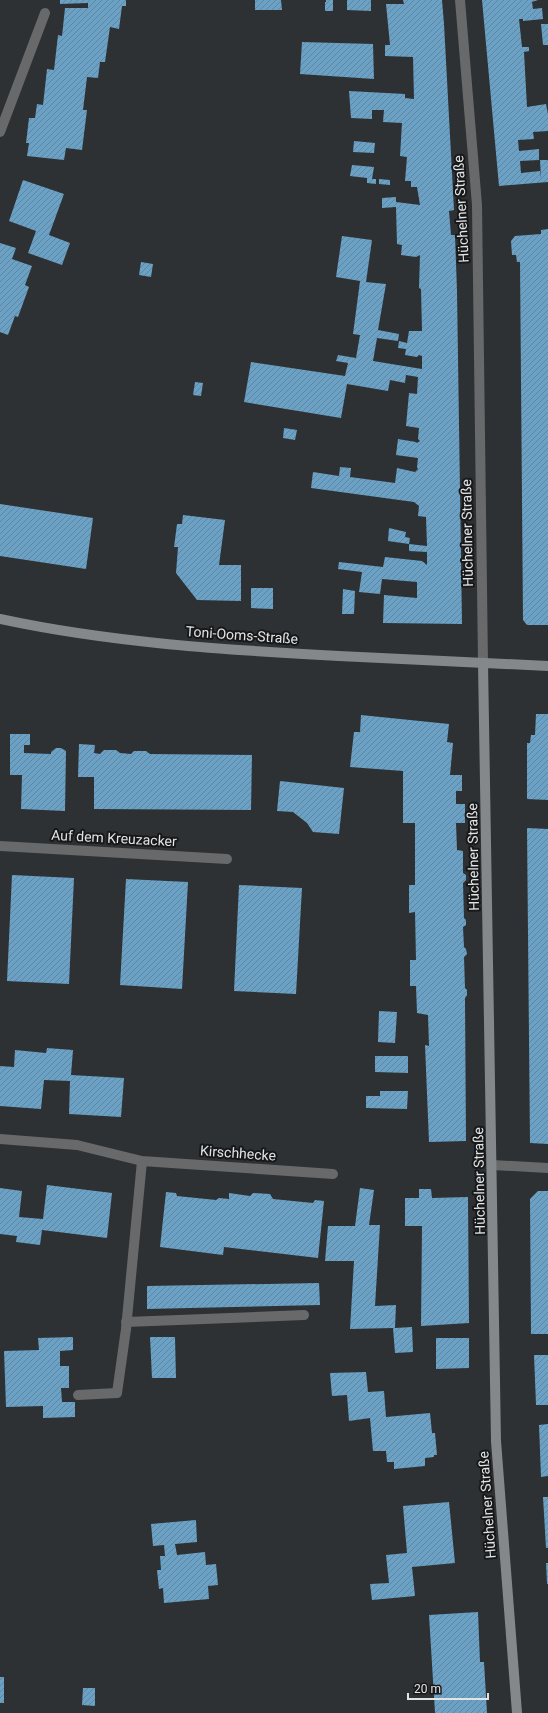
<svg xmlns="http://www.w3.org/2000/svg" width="548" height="1713" font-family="Roboto,sans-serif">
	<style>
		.building { fill: url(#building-hatch) }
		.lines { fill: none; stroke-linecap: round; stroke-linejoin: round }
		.lane { stroke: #67696a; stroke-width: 10 }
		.street { stroke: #67696a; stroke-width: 10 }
		.secondary { stroke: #85888a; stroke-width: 10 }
		.labels { text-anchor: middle; stroke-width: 4; stroke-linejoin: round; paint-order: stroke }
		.street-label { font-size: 14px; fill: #e1e3e5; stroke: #17181a }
	</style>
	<defs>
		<pattern id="building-hatch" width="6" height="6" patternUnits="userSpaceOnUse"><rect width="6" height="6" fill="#6ba1c5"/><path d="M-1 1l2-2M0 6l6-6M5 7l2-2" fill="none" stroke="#5f859f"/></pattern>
	</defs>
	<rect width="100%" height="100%" fill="#2d3134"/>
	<path class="building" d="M60,0H126V6H122L119,29L110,27L105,62H100L98,78L87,77L83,110H87L82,150L66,148L64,160L27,156L29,143H26L29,118H35L37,104L43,105L47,69L54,70L58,35L62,36L65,8H88V3L60,4Z
		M255,0H281L282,10H255Z
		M326,0H333V11H325V2H326Z
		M347,0H371V11L347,10Z
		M403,0H442L444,24L454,210L449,211L451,235H455L457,291L462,624L383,623L384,595L417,598V582L382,579L380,594L359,592L362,572L338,569L339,562L383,567L385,557L422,561L427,565V552L409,551V544L388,541L389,528L406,532L405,537L410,538L409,544L427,546L426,517L418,516L419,506L414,502L311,488L313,472L339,476L340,467L351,468L350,477L395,483L397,468L415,472L418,469L417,467L418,458L396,455L398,439L416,442L417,443L420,441L418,439L419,428L406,426L409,393L417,394L418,377L406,375L405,383L390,380L388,391L347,384L341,418L244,402L251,362L345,376L348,363L336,361L338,355L356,358L360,335L353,334L360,281L336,277L342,236L372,240L366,282L386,284L378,330L399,334L398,341L377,338L373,361L422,369V356L419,355L417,357L405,355L406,349L398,348L399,341L407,343L409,331H422L421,289L419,288L420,255L416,257L401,255L402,245L397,244L396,207L382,208V198L396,197V202L420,205L417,187H411V181H405L407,157L400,156L402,123L383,122L384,110H372V119L351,118L349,91L405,94V98L414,99L413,57L385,56V45H390L386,4H404Z
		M482,0H538L532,2L533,9L542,8L543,19L523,21V19H519L522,47H529V51L524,52L527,107L546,104L548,114V131L533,132L534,139L518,140L519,151L539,149V160L520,161L521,173L540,171L541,179L540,160H548V182L499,186Z
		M541,24H548V45H543Z
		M302,42L373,44L374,79L300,74Z
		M354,141L375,143L374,153L353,152Z
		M352,165L374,167L372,179H376V184L367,183V178L350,176Z
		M379,179L390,180V185L379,184Z
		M23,180L64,194L49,235L70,243L62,265L28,253L36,231L9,221Z
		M548,229V625H527L523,620L520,262H517L516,255H512L511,241L515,236L541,234V230Z
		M0,243L16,248L12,259L32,266L25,285L29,287L18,317L15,316L8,335L0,332Z
		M141,262L153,264L151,277L139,275Z
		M195,382L203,383L201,396L193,395Z
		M284,428L297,430L295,440L283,438Z
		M0,504L93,518L86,569L0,556Z
		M183,515L225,520L219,565H241V601L197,600L176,573L178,547H174L177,524H182Z
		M251,588H273V609L251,608Z
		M343,589L355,591L354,614H342Z
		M536,714H548V800L527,799V743H530L531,735H535Z
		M361,715L449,724L447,742L453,743L450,775H462V791H456V804H465V823H456L457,850L463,851V873L466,875V880L463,883L464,918L466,920V925L463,927L464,947L466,949L467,954L464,957L465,988L467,990V995L465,998L466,1141L429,1142L425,1045L429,1046L428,1015L417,1013L416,986H410V960H416L415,912L409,913V885H415V823H403V771L350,767L354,732H360Z
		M10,734H30V745H24V753L51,754V752L56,748H61L66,751L65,811L21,809L22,775H10Z
		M79,744L95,745L94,753L100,754L104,750H116L120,753L131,754L134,751H146L150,754L252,755L251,810L94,809V777H78Z
		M280,781L344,788L339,834L313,832L307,823L293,812L277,811Z
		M527,828L548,829V1144L530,1143Z
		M12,875L74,878L69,984L7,981Z
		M126,879L188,882L182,989L120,985Z
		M239,885L302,888L296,994L234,991Z
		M379,1011L397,1012L395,1043L378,1042Z
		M47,1048L73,1050L71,1075L124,1078L121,1117L69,1114L70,1081L44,1080L41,1109L0,1106V1066L14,1067L15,1050L46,1053Z
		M375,1056H408V1073L375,1072Z
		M380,1091H408L407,1109L366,1108V1096H380Z
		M47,1185L112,1193L107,1238L42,1230L40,1245L16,1242L17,1236L0,1234V1188L22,1191L19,1217L43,1219Z
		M360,1188L374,1190L369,1225H380L375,1306L396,1305L395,1328L412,1327L413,1352L395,1353L393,1328L350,1329L354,1261H325L328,1226H355Z
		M419,1189H431L432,1198L468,1197L469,1323L421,1326L422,1226H405V1198H419Z
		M538,1191H548V1334H531L530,1199Z
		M166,1192L176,1193L177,1196L216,1200L219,1198L229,1199V1193L250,1196L253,1193L270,1194L273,1199L313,1203L315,1200L324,1201L318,1258L224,1247L223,1255L160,1247Z
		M319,1283L320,1305L147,1309V1286Z
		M73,1337V1350L60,1351V1366H69V1388H61L62,1402H75V1417L43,1418V1406L6,1407L4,1351L39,1350L38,1338Z
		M150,1337H175L176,1378H152Z
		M436,1338H469V1368L436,1369Z
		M534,1355H548V1405H536Z
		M366,1372L368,1392L384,1391L386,1417L430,1413L432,1433H435L437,1455H434V1457L425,1458V1466L394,1469V1462H387L386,1451H373L370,1418L349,1421L347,1395L332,1396L330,1373Z
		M548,1424V1476L541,1477L539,1425Z
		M543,1497H548V1548H546Z
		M449,1502L455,1563L412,1567L415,1596L372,1600L370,1584L389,1583L386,1555L407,1553L403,1506Z
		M196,1520L197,1542L175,1544L177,1555L205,1552L206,1565L216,1564L218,1585L208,1586L209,1599L164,1603L163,1588L159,1589L157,1570H161L160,1556H165L164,1545L153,1546L151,1524Z
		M546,1563H548V1584H547Z
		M478,1612L480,1662H484L487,1713H435L429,1615Z
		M0,1677H4V1703H0Z
		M83,1688H95V1706L82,1705Z"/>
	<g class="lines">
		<path class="lane" d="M0,132L45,13
			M126,1322L304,1315
			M78,1395L117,1393L126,1329"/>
		<path class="street" d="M460,0L477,205L483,663
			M0,846L227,859
			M0,1139L77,1145L142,1161L333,1174
			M492,1165L548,1168
			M126,1329L142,1161"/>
		<path class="secondary" d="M0,619C111,643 226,650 339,656C409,659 478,663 548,666
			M483,663L496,1441L517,1713"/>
	</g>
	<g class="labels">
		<g class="street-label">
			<text transform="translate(461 209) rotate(-93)" y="5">Hüchelner Straße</text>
			<text transform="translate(467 533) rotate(-91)" y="5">Hüchelner Straße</text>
			<text transform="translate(242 635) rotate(4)" y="5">Toni-Ooms-Straße</text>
			<text transform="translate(114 838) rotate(3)" y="5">Auf dem Kreuzacker</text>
			<text transform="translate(473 857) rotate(-91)" y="5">Hüchelner Straße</text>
			<text transform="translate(238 1153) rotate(4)" y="5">Kirschhecke</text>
			<text transform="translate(479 1181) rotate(-91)" y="5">Hüchelner Straße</text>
			<text transform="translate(487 1505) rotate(-94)" y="5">Hüchelner Straße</text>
		</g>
	</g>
	<path d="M408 1693v6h80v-6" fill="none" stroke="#e1e3e5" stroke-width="2"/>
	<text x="414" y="1693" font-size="12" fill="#e1e3e5" stroke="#17181a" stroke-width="3" paint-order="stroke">20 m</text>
</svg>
